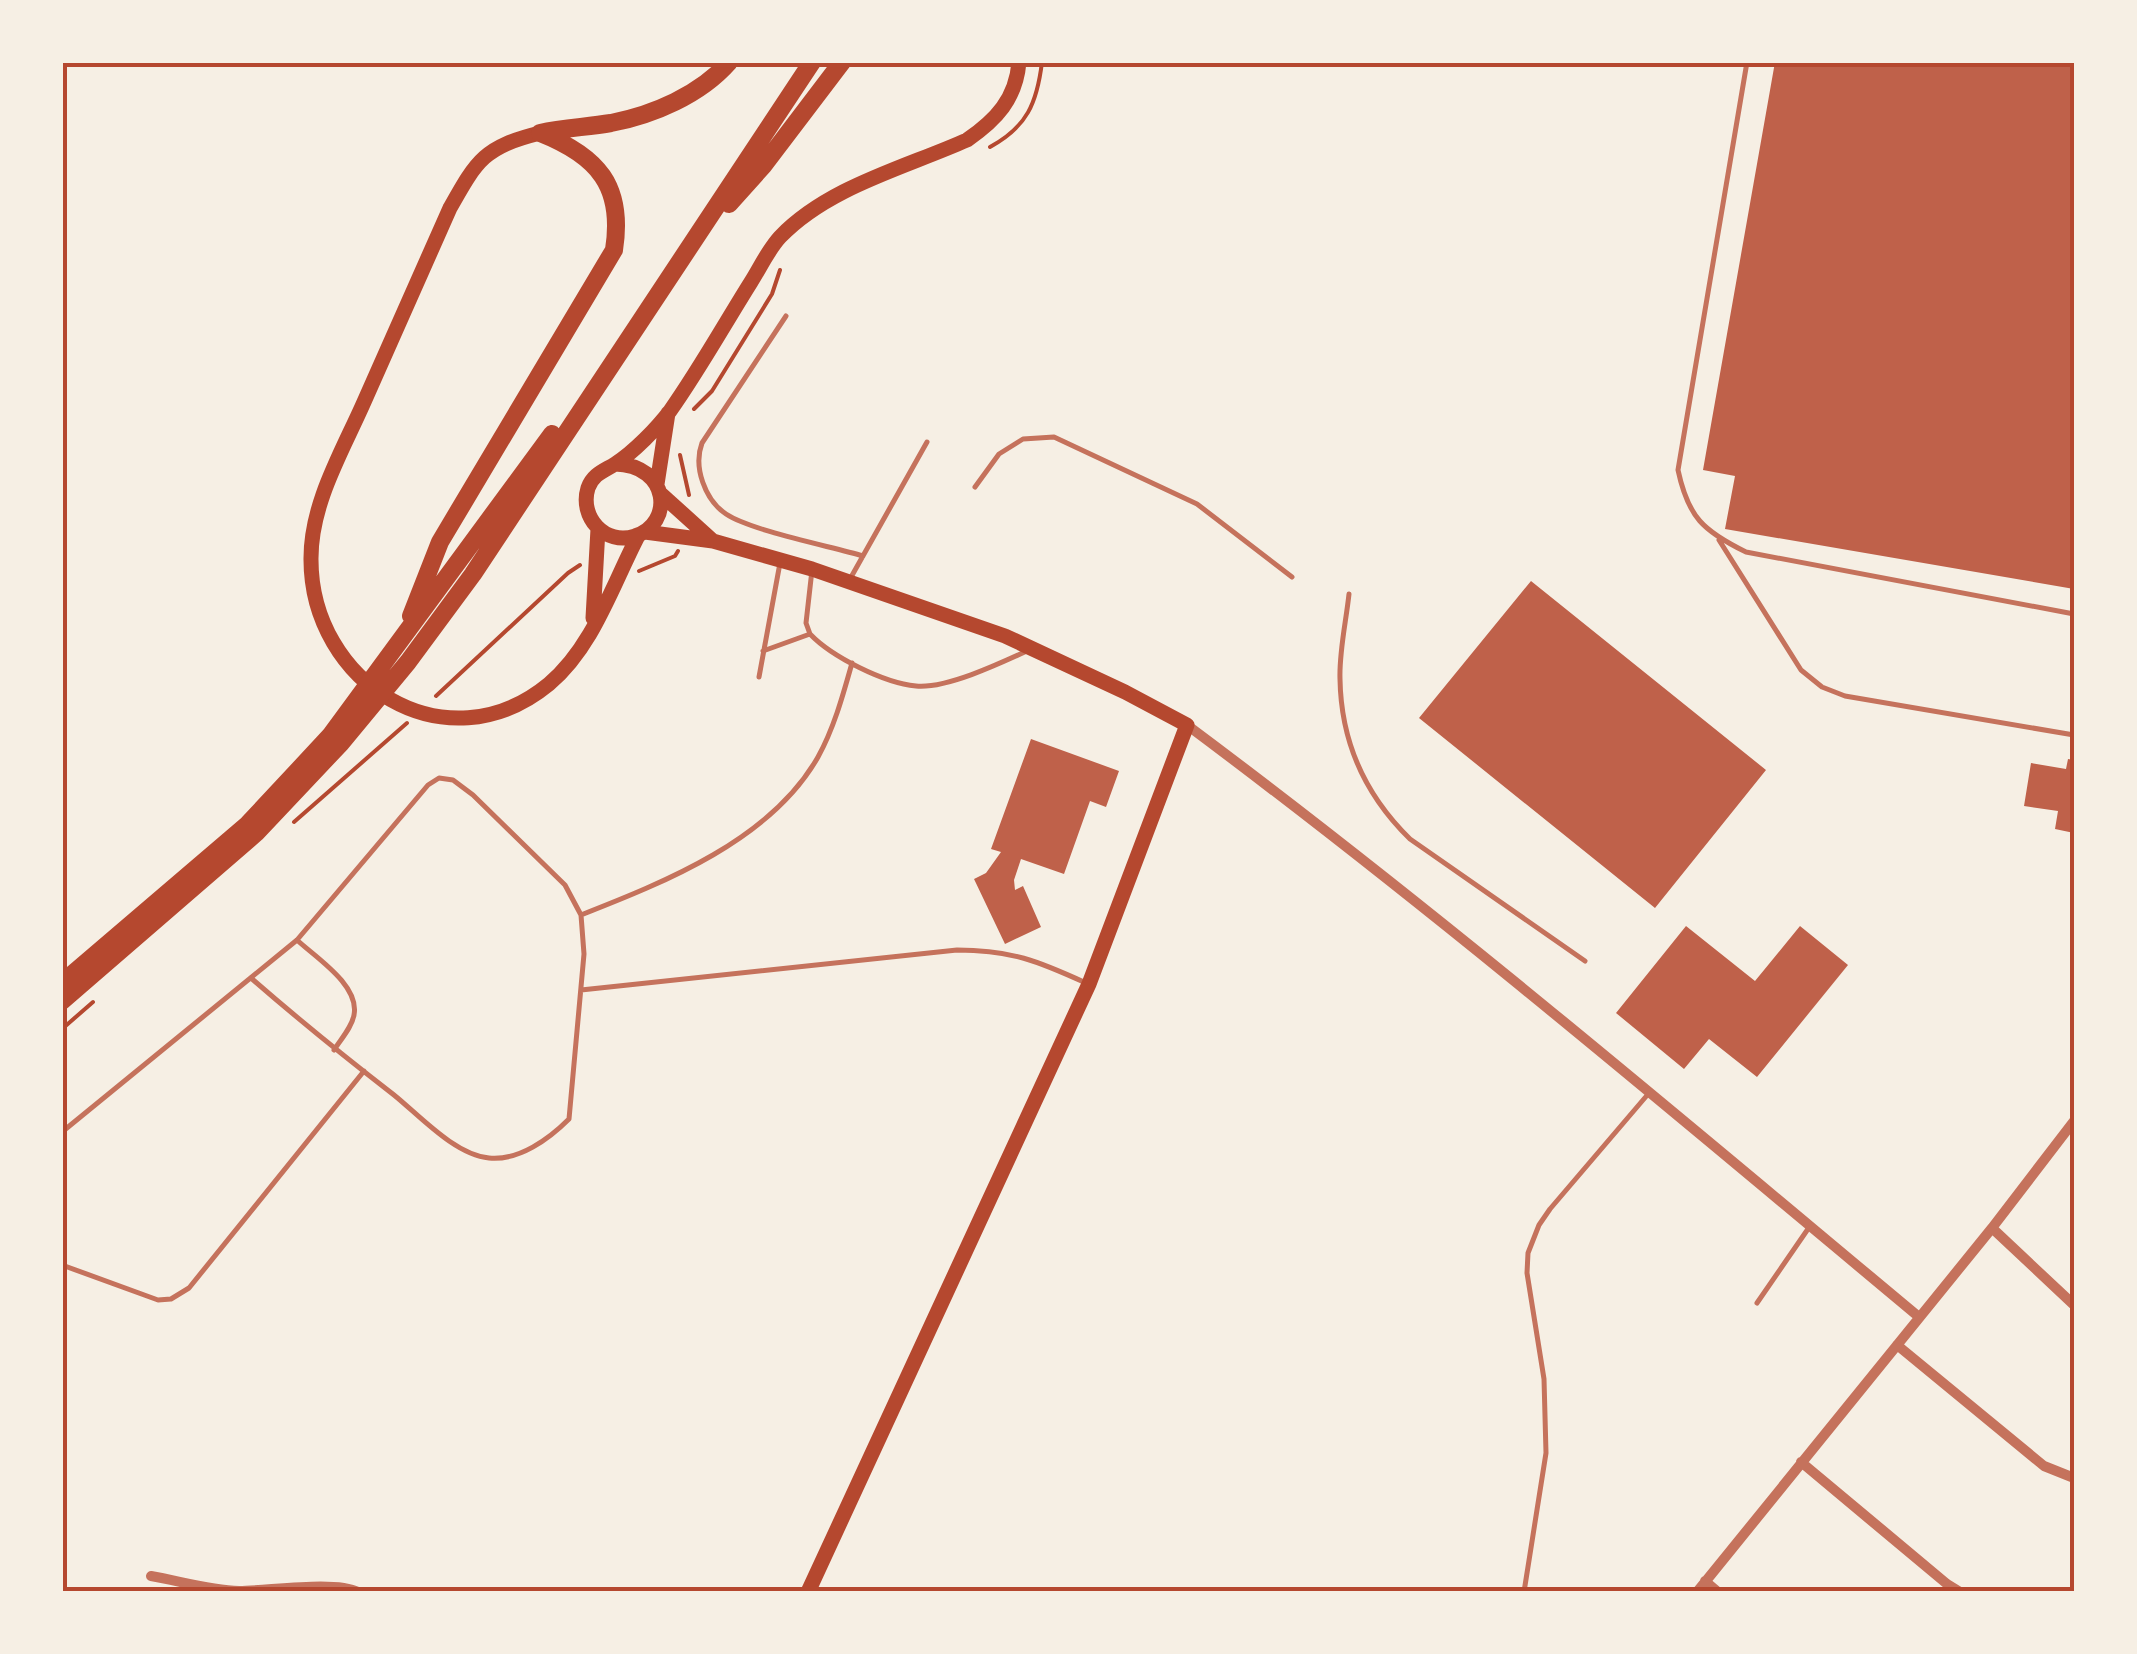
<svg xmlns="http://www.w3.org/2000/svg" width="2137" height="1654" font-family="'Roboto Condensed',sans-serif">
	<style>
		.building { fill: #bf614a }
		.lines { fill: none; stroke-linecap: round; stroke-linejoin: round }
		.path { stroke: #b5482f; stroke-width: 4 }
		.service { stroke: #c5725c; stroke-width: 5 }
		.minor { stroke: #c5725c; stroke-width: 10 }
		.secondary { stroke: #b5482f; stroke-width: 15 }
		.primary { stroke: #b5482f; stroke-width: 18 }
		.neatline { fill: none; stroke: #b5482f; stroke-width: 4 }
	</style>
	<rect width="100%" height="100%" fill="#f6efe4"/>
	<path class="building" d="M1775,62H2074V589L1725,529L1735,476L1703,470Z
		M1531,581L1766,770L1655,908L1419,718Z
		M1031,739L1119,771L1106,807L1090,801L1064,874L1021,859L1014,880L1015,890L1023,886L1041,927L1005,944L974,879L986,873L1001,852L991,849Z
		M2068,759L2074,760V833L2055,829L2058,811L2024,806L2031,763L2066,769Z
		M1686,926L1755,981L1800,926L1848,965L1757,1077L1709,1039L1684,1069L1616,1013Z"/>
	<g class="lines">
		<path class="path" d="M990,147C1027,127 1037,103 1042,62
			M694,409L712,391L772,294L780,270
			M680,455L689,495
			M639,571L675,556L678,551
			M436,696L568,573L580,565
			M294,822L407,723
			M62,1029L93,1002"/>
		<path class="service" d="M1747,62L1678,470C1688,517 1703,531 1746,552L2074,614
			M786,316L702,443C693,467 705,500 726,514C752,531 829,546 863,556
			M975,487L999,454L1023,439L1054,437L1197,504L1292,577
			M1719,540L1801,670L1822,687L1845,696L2074,735
			M812,570L806,623L810,634C832,657 884,683 916,686C946,689 1001,663 1029,650
			M850,579L927,442
			M1349,594C1346,622 1339,652 1340,679C1341,742 1366,796 1410,839L1585,961
			M763,651L810,634
			M759,677L780,563
			M581,915C665,882 771,840 818,757C834,728 843,695 852,663
			M297,940C315,957 360,985 354,1015C352,1027 341,1039 334,1050
			M581,990L957,950C1011,950 1038,961 1086,983
			M62,1132L297,940L428,785L439,778L453,780L473,795L565,885L581,915L584,954L569,1119C549,1139 519,1161 489,1158C455,1155 420,1116 394,1095C345,1057 298,1019 251,978
			M62,1265L158,1300L171,1299L189,1288L364,1071
			M1757,1303L1810,1226
			M1524,1592L1546,1453L1544,1379L1527,1273L1528,1253L1539,1225L1550,1209L1649,1093"/>
		<path class="minor" d="M1187,725C1439,913 1678,1116 1919,1317
			M1992,1228L2074,1305
			M1897,1345L2044,1466L2074,1478
			M1801,1462L1947,1584L1960,1592
			M151,1576C180,1581 210,1590 239,1591C268,1591 335,1580 358,1592
			M1705,1581L1718,1592
			M1697,1592L1992,1228L2074,1121"/>
		<path class="secondary" d="M540,133C484,147 477,160 450,208C421,273 393,337 364,402C342,452 311,503 311,558C310,683 446,769 549,684C593,647 612,586 638,536
			M615,464C670,465 674,524 635,536C605,546 579,517 588,488C593,474 604,471 615,464C634,452 657,428 670,411C699,370 724,325 751,282C760,268 768,250 780,237C828,187 904,168 967,140C996,120 1016,99 1019,62
			M657,484L668,413
			M661,494L713,541
			M645,532L713,541L812,569L1005,636L1125,692L1187,725L1089,984L808,1592
			M593,618L598,529"/>
		<path class="primary" d="M540,133C564,128 587,127 611,123C653,115 700,95 729,62
			M729,204L763,166L842,62
			M411,616L440,542L614,250C624,186 598,156 540,133
			M62,983L248,824L330,736L552,434
			M62,1001L256,833L341,743L408,662L473,574L812,62"/>
	</g>
	<rect width="2137" height="1654" fill="none" stroke="#f6efe4" stroke-width="130"/>
	<rect x="65" y="65" width="2007" height="1524" class="neatline"/>
</svg>
